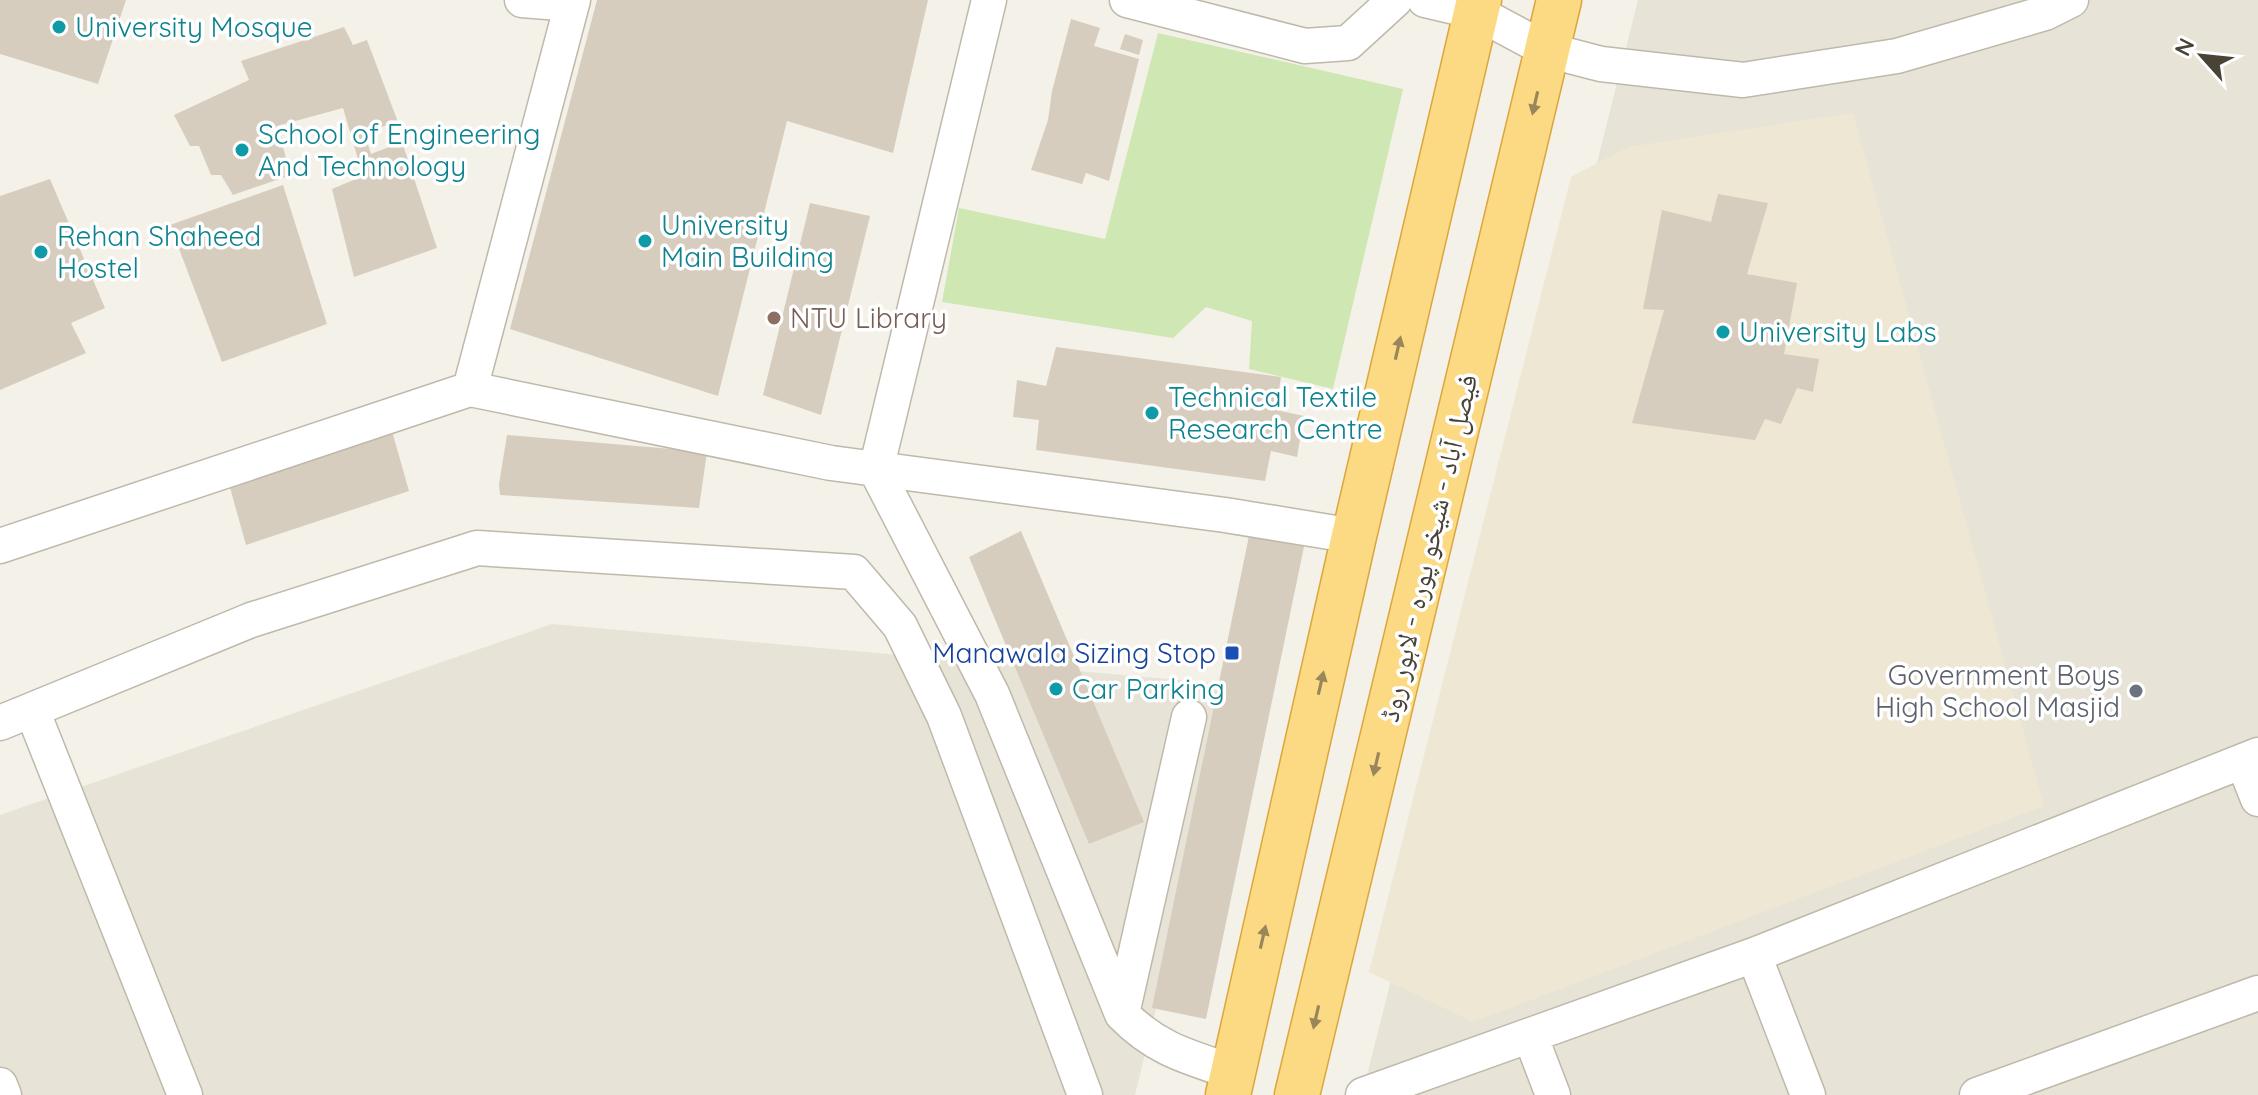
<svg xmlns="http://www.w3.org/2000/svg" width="2258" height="1095" font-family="Quicksand,'Noto Naskh Arabic',sans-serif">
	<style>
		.residential { fill: #e8e3d7 }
		.education { fill: #ede7d3 }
		.green { fill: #cee7b3 }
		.building { fill: #d6cdbe }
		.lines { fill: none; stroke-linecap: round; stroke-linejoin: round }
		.minor-casing { stroke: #bfb9ab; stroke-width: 37 }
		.trunk-casing { stroke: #dba63c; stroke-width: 47 }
		.minor { stroke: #fff; stroke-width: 34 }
		.trunk { stroke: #fcda84; stroke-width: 44 }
		.oneway { fill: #99865a }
		.culture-dot { fill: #0f9aa8; stroke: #fff; stroke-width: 3 }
		.education-dot { fill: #8d6e63; stroke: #fff; stroke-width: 3 }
		.transit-dot { fill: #1a4fb4; stroke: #fff; stroke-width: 3 }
		.worship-dot { fill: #6b7280; stroke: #fff; stroke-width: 3 }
		.labels { text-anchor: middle; stroke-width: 7; stroke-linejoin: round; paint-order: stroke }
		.culture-label { font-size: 28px; fill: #0d838f; stroke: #fff; text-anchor: start }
		.education-label { font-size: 28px; fill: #785e54; stroke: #fff; text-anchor: start }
		.street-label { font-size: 28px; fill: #484237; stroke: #fff }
		.transit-label { font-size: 28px; fill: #164399; stroke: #fff; text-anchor: end }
		.worship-label { font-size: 28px; fill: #5b616d; stroke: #fff; text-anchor: end }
	</style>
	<rect width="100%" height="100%" fill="#f4f1e9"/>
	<path class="residential" d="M1638,0H2258V1095H1362Z
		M552,624L1235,685L1135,1095H0V815Z"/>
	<path class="education" d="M1853,113L2044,806L1473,1022L1369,972L1571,177L1628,147Z"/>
	<path class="green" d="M1158,33L1403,89L1333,389L1249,369L1252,321L1206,307L1173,338L942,302L959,208L1105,239Z"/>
	<path class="building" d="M0,0H126L98,84L0,54Z
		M597,0H928L893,153L787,121L718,396L510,329Z
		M1071,19L1100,28L1094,46L1139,59L1109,181L1086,173L1082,184L1031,170L1048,120L1052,91Z
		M344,27L353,45L367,40L398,122L364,132L371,154L402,142L437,248L354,277L332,189L363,176L343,108L277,126L291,175L233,195L221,175H211L199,146H190L174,115L249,80L241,61Z
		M1125,34L1143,40L1139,55L1120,49Z
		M50,179L105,308L71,323L86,353L0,390V196Z
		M283,185L327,324L222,362L170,225Z
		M1718,194L1768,203L1747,274L1797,283L1784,354L1819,359L1813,392L1797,388L1781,424L1765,419L1755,440L1632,423L1664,310L1643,309L1662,210L1711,222Z
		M810,203L870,216L821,415L763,395Z
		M1056,347L1281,377L1276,410L1304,416L1297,457L1271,451L1265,481L1036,450L1039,420L1013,417L1017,380L1046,386Z
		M392,431L409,491L246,545L229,484Z
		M507,435L707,452L699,508L500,495L499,484Z
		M1021,531L1144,822L1089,844L969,557Z
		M1250,531L1305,542L1206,1019L1152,1008Z"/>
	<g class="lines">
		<defs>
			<path id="minor" d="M522,0L572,4
				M989,0L876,470L992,694L1122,1014C1156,1049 1188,1057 1233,1072
				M1127,0L1305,46L1348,43L1395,0
				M1425,0L1476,12L1547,50L1601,64L1743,80L1897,56L2045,13L2071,0
				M470,389L573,0
				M0,546L470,389L831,463L1225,515L1354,536
				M32,710L185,1095
				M0,723L251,620L477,548L854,572L900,626L944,716L1085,1095
				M2243,761L2258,799
				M1754,955L1808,1095
				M1122,1014L1189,717
				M1530,1035L1553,1095
				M0,1085L4,1095
				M1363,1095L1754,955L2258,755
				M1977,1095L2258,993"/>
			<path id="trunk" d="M1228,1095L1354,536L1479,0
				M1297,1095L1559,0"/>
		</defs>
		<use href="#minor" class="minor-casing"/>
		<use href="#trunk" class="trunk-casing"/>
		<use href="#minor" class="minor"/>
		<use href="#trunk" class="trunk"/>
	</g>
	<defs><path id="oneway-solid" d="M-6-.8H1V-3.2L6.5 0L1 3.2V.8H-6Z" transform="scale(2)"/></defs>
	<g class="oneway">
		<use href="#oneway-solid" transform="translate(1535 103) rotate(103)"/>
		<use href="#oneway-solid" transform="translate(1398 348) rotate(-77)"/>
		<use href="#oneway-solid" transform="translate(1321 683) rotate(-77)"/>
		<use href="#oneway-solid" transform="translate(1376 764) rotate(103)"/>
		<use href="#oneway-solid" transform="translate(1263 937) rotate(-77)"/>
		<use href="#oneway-solid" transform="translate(1316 1017) rotate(103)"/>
	</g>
	<g class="culture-dot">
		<circle cx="59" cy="27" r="8"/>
		<circle cx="242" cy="150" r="8"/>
		<circle cx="645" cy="241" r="8"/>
		<circle cx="41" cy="252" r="8"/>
		<circle cx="1723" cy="332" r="8"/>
		<circle cx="1152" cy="413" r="8"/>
		<circle cx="1056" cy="689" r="8"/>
	</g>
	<circle class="education-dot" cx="774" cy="318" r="8"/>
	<rect class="transit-dot" x="1224" y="645" width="16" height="16" rx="4"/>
	<circle class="worship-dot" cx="2136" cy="691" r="8"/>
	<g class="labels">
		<g class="culture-label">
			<text x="75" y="37">University Mosque</text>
			<text x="258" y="144">School of Engineering<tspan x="258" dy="32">And Technology</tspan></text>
			<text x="661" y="235">University<tspan x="661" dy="32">Main Building</tspan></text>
			<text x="57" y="246">Rehan Shaheed<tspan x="57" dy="32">Hostel</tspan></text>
			<text x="1739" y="342">University Labs</text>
			<text x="1168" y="407">Technical Textile<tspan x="1168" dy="32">Research Centre</tspan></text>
			<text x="1072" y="699">Car Parking</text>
		</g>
		<g class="education-label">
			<text x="790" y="328">NTU Library</text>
		</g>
		<g class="street-label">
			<text transform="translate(1428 548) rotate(-77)" y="10">فیصل آباد - شیخو پورہ - لاہور روڈ</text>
		</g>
		<g class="transit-label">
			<text x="1216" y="663">Manawala Sizing Stop</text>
		</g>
		<g class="worship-label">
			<text x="2120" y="685">Government Boys<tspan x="2120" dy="32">High School Masjid</tspan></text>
		</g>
	</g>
	<g transform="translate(2202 56) rotate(297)" stroke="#ffffff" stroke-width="6" paint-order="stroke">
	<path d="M0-6L14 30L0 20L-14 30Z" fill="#484237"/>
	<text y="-12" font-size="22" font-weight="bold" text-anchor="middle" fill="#484237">N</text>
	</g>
</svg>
